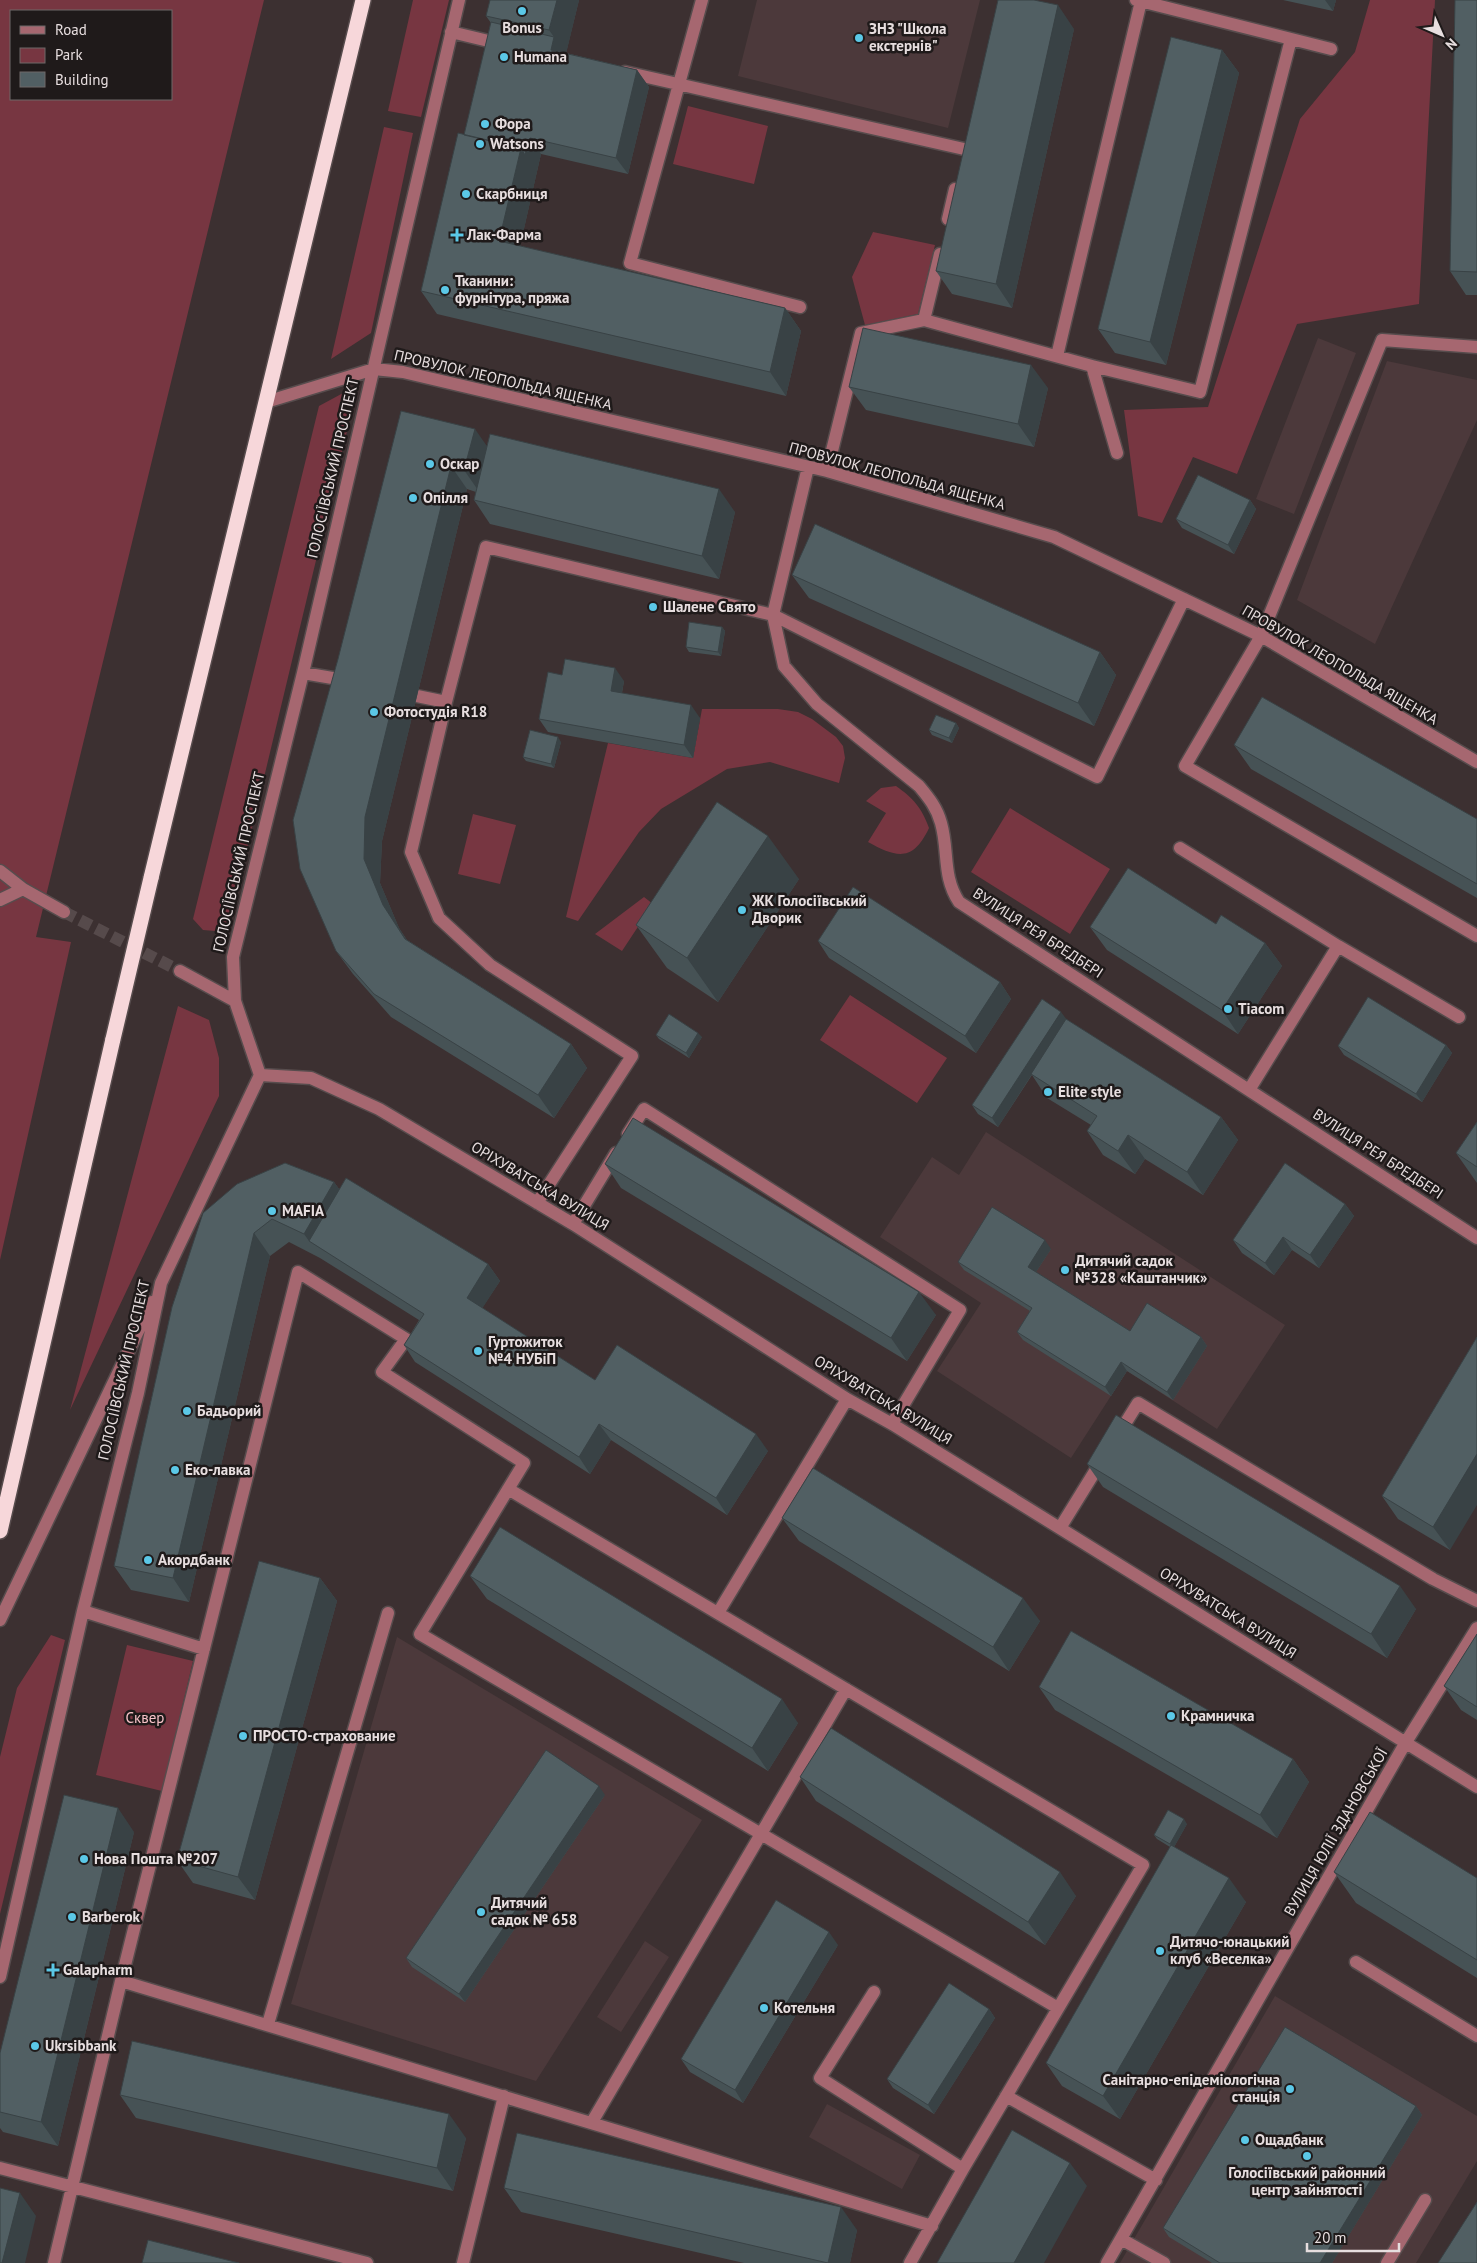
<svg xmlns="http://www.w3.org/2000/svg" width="1477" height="2263" font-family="'PT Sans',sans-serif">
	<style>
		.built { fill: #4c393b }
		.green { fill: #773641; fill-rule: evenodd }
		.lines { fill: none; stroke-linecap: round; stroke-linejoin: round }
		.minor-tunnel { stroke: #564a4b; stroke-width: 12; stroke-dasharray: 12 6; stroke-linecap: butt }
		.minor-casing { stroke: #574c4d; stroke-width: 15 }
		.highway-casing { stroke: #574c4d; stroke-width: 18 }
		.minor { stroke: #a66770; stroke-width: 12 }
		.highway { stroke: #f7d7da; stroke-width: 15 }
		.highway-bridge-casing { stroke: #574c4d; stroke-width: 18; stroke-linecap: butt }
		.highway-bridge { stroke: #f7d7da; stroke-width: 15 }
		.wall { fill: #465255 }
		.shaded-wall { fill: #394245 }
		.building { fill: #515f63; stroke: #394245 }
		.poi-dot { fill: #5bc8e7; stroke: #1f1a1a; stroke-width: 2 }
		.labels { text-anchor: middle; stroke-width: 5; stroke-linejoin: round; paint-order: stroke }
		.poi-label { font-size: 15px; font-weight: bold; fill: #e7dedf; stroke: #1f1a1a; text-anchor: start }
		.street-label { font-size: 15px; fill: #e7dedf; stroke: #1f1a1a }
		.park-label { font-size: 15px; fill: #f7c2c8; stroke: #1f1a1a }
	</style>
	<rect width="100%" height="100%" fill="#3c3031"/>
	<path class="built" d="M757,0H980L948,128L738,76Z
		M1318,338L1356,353L1294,514L1256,499Z
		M1387,361L1477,380V420L1375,644L1297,600Z
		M986,1132L1285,1325L1217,1429L1127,1371L1071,1458L937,1371L981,1303L880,1237L932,1157L959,1175Z
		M397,1637L702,1820L536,2081L291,2004Z
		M645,1941L669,1957L621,2032L597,2017Z
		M1275,1996L1477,2116V2161L1416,2263H1120Z
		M827,2104L920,2155L902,2189L809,2137Z"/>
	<path class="green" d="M0,0H264L36,937L71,942L0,1260ZM11,11H171V99H11Z
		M413,0H449L421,117L388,111Z
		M1370,0H1435L1419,304L1297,324L1237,474L1193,457L1162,523L1138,516L1124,410L1208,407L1300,119L1355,52Z
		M688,106L768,126L754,184L673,164Z
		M384,127L413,133L371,333L331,359Z
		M873,232L935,245L918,314L865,325L852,277Z
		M358,385L227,932L203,930L193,919L319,406Z
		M702,709H778L798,712L812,719L836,737L843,746L845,758L839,783L770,762L727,769L661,809L639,832L578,921L566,917L608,743L693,758Z
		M896,786C913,798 922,808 929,828C913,862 897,858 868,842L886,813L866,801L881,788Z
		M1010,808L1110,869L1070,934L971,872Z
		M473,814L516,825L500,884L458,874Z
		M644,897L653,904L622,951L595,934Z
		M850,995L947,1058L917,1103L820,1040Z
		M178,1006L209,1020L219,1058V1096L70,1410Z
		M51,1635L65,1640L0,1914V1757L17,1688Z
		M127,1645L193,1661L162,1791L96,1775Z"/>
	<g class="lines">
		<path class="minor-tunnel" d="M64,912L180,971"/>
		<defs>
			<path id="minor" d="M702,0L630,263L800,307
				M1136,0L1331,49
				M451,32L501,44
				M625,72L964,149
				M948,219L955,189
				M924,320L940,254
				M1477,347L1382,340L1261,636L1185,766L1477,936
				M1057,356L1141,1
				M1092,366L1200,392L1291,39
				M266,402L374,369L403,372L827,471L1054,537L1261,636L1477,762
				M808,467L773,615L784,666L817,704L919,786C929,798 937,808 941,823C949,851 942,876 959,902L1477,1238
				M827,471L861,333L924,320L1092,366L1117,453
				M303,673L350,681
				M417,696L446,702
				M1180,848L1338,946L1249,1090
				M0,871L23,889L64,912
				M0,900L23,889
				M1338,946L1459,1017
				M180,971L235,1001
				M260,1075L311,1078L379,1109L573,1224L847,1399L892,1424L1477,1787
				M628,1134L644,1109L960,1310L892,1424
				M537,1203L632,1056L490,965L439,918L411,852L446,702L486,547L773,615L1097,777L1184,599
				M573,1224L616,1153
				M1118,1435L1138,1403L1433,1579L1477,1601
				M508,1489L1143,1865L963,2169L910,2263
				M1060,1528L1102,1460
				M83,1611L204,1649
				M718,1613L847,1399
				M0,1620L152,1302
				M1356,1962L1477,2036
				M0,1977L83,1611L138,1393L161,1283L260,1075L235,1001L233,957L303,673L459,0
				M121,1981L932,2226
				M874,1992L820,2078L963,2169
				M268,2024L388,1613
				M1006,2096L1156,2180
				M592,2122L846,1689
				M0,2168L367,2263
				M1121,2239L1164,2263
				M54,2263L121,1981L298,1272L406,1339L382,1372L524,1463L420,1634L1058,2008
				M463,2263L504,2096
				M1107,2263L1406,1742L1477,1628
				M1387,2263L1425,2200"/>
			<path id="highway" d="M151,878L363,0
				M0,1531L113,1039"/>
		</defs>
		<use href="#minor" class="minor-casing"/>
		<use href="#highway" class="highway-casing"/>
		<use href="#minor" class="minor"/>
		<use href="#highway" class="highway"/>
		<defs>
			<path id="highway-bridge" d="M113,1039L151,878"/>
		</defs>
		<use href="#highway-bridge" class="highway-bridge-casing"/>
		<use href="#highway-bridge" class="highway-bridge"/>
	</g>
	<path class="wall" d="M579,0L566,53L637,70L649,87L628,174L541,154L520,246L785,308L801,331L786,396L437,314L421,291L464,135L491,23L486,16Z
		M1283,0H1336L1333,11Z
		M1477,0V295H1466L1450,271Z
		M1074,29L1012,308L952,294L936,271Z
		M1222,50L1239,73L1166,365L1115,353L1098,329Z
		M849,387L1048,388L1034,447L866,410Z
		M401,411L487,446L735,512L719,579L490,524L474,500L476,492L467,489L382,841L380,883L399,928L407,940L571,1044L587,1068L554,1118L391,1017L353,974L336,951Z
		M1250,500L1256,509L1234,554L1182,528L1176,519Z
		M792,575L1100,652L1116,675L1094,726L809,598Z
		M722,627L725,631L721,656L689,652L686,647Z
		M562,675L624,681L622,693L700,718L693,758L548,732L539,719Z
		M956,723L959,728L952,743L932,735L929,730Z
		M561,742L554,768L526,761L523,757Z
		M1234,745L1477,819V898L1251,769Z
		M799,879L718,1002L667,968L636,925Z
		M1216,924L1265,943L1282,966L1238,1034L1107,950L1090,927Z
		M818,941L1000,982L1011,999L976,1053L829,958Z
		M1067,1020L1221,1117L1238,1140L1203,1195L1145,1159L1135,1174L1103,1155L1087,1131L1091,1125L1047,1098L1032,1075L998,1127L978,1114L972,1105Z
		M656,1035L702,1037L689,1058L659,1039Z
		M1446,1045L1452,1053L1422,1102L1344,1055L1338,1046Z
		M1477,1122V1183L1456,1153Z
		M285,1163L334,1182L339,1189L488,1264L500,1281L482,1308L595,1380L768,1451L727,1515L611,1440L590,1474L415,1362L404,1345L419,1320L320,1258L289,1242L270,1256L189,1602L131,1590L114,1566L172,1307Z
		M605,1164L936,1315L907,1361L621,1188Z
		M1345,1204L1354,1216L1319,1268L1292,1250L1274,1275L1242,1253L1233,1240Z
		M1051,1249L1036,1272L1130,1331L1201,1337L1207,1346L1173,1400L1127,1371L1111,1396L1023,1340L1017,1332L1030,1311L964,1270L958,1262Z
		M1477,1337L1450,1550L1398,1519L1382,1496Z
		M1087,1464L1416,1609L1387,1658L1103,1487Z
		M782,1518L1040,1621L1009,1671L799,1541Z
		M470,1576L798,1723L768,1771L487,1599Z
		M320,1578L337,1601L255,1900L193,1883L177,1860Z
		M1477,1634V1720L1461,1710L1444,1686Z
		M1039,1687L1293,1759L1309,1782L1277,1838L1055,1710Z
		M800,1777L1076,1896L1045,1945L816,1801Z
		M605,1795L465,2002L412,1967L406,1958Z
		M1187,1824L1174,1847L1246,1902L1120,2119L1062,2086L1046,2063L1170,1847L1157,1839L1154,1835Z
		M134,1832L58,2146L3,2132L0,2128V2053Z
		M1334,1872L1477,1878V1978L1356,1903Z
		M838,1945L743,2103L690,2072L681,2059Z
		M989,2009L995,2018L934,2114L893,2088L887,2079Z
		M120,2095L466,2138L453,2191L136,2118Z
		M1416,2106L1422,2115L1332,2263H1212L1169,2237L1163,2228Z
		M504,2188L857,2230L850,2263H744L521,2212Z"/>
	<path class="shaded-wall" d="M557,0H579L566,54L551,50L554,37L549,30Z
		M1325,0H1336L1333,11Z
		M1058,5L1074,29L1012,308L996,284Z
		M1222,50L1239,73L1166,365L1150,342Z
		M637,70L649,87L628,174L616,158Z
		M530,138L541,154L516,264L499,241L521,148Z
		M785,308L801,331L786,396L770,372Z
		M1031,365L1048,388L1034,447L1018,424Z
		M475,429L491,452L480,493L464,470Z
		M451,466L467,489L382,841L380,883L399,928L421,962L405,939L383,905L364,859L365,817Z
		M719,489L735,512L719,579L702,556Z
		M1250,500L1256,509L1234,554L1228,545Z
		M722,627L725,631L721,656L718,652Z
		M1100,652L1116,675L1094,726L1078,703Z
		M615,668L624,681L620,703L611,691Z
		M691,705L700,718L693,758L684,745Z
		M956,723L959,728L952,743L949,738Z
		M558,737L561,742L554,768L551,764Z
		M768,836L799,879L718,1002L687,958Z
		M1265,943L1282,966L1238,1034L1222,1010Z
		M1000,982L1011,999L976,1053L965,1036Z
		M1061,1012L1067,1020L998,1127L992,1118Z
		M698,1033L702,1037L689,1058L686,1053Z
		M571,1044L587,1068L554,1118L538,1095Z
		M1446,1045L1452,1053L1422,1102L1416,1094Z
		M1221,1117L1238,1140L1203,1195L1187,1172Z
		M1128,1135L1145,1159L1135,1174L1118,1151Z
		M334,1182L351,1205L309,1241L304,1234Z
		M1345,1204L1354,1216L1319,1268L1310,1255Z
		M254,1233L270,1256L189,1602L173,1578Z
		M1283,1237L1292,1250L1274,1275L1265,1263Z
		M1045,1240L1051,1249L1034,1275L1028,1267Z
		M488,1264L500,1281L478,1315L467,1298Z
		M919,1292L936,1315L907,1361L891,1338Z
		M1201,1337L1207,1346L1173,1400L1167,1392Z
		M1121,1362L1127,1371L1111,1396L1105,1387Z
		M599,1424L611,1440L590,1474L579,1457Z
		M756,1434L768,1451L727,1515L716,1498Z
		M1477,1454V1505L1450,1550L1433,1527Z
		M320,1578L337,1601L255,1900L238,1877Z
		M1400,1586L1416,1609L1387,1658L1371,1634Z
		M1023,1598L1040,1621L1009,1671L993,1647Z
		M782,1699L798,1723L768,1771L752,1748Z
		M1293,1759L1309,1782L1277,1838L1260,1815Z
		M599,1786L605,1795L465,2002L459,1994Z
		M118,1808L134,1832L58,2146L41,2122Z
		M1184,1819L1187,1824L1173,1849L1170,1844Z
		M1060,1872L1076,1896L1045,1945L1028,1922Z
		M1229,1878L1246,1902L1120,2119L1103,2096Z
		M829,1932L838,1945L743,2103L735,2090Z
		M989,2009L995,2018L934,2114L928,2105Z
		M1416,2106L1422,2115L1332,2263H1320Z
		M449,2114L466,2138L453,2191L437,2168Z
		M1070,2163L1087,2186L1044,2263H1014Z
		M20,2193L36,2216L25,2263H2Z
		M841,2207L857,2230L850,2263H828Z"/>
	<path class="building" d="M490,0H557L549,30L486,16Z
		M998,0H1034L1058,5L996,284L936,271Z
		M1455,0H1477V272L1450,271Z
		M491,22L554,37L551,50L637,70L616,158L530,138L525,155L521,148L464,135Z
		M1171,37L1222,50L1150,342L1098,329Z
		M458,133L521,148L499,241L785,308L770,372L421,291Z
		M863,328L1031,365L1018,424L849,387Z
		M401,411L475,429L464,470L451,466L365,817L364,859L383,905L405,939L571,1044L538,1095L374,994L336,951L300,869L293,820L338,659Z
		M490,434L719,489L702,556L474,500Z
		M1198,475L1250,500L1228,545L1176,519Z
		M815,524L1100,652L1078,703L792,575Z
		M689,622L722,627L718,652L686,647Z
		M565,659L615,668L611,691L691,705L684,745L539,719L548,672L562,675Z
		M1262,697L1477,819V884L1234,745Z
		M936,715L956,723L949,738L929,730Z
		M530,730L558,737L551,764L523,757Z
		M717,802L768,836L687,958L636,925Z
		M1128,868L1216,924L1221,915L1265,943L1222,1010L1090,927Z
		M853,887L1000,982L965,1036L818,941Z
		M1368,997L1446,1045L1416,1094L1338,1046Z
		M1042,999L1061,1012L992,1118L972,1105Z
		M669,1014L698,1033L686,1053L656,1035Z
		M1066,1019L1221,1117L1187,1172L1128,1135L1118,1151L1087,1131L1097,1116L1031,1074Z
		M633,1118L919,1292L891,1338L605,1164Z
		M1477,1122V1167L1456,1153Z
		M285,1163L334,1182L304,1234L272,1219L254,1233L173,1578L114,1566L172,1307L203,1213L237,1184Z
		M1285,1163L1345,1204L1310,1255L1283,1237L1265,1263L1233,1240Z
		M346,1178L488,1264L467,1298L595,1380L617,1345L756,1434L716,1498L599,1424L579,1457L404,1345L424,1314L309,1241Z
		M992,1207L1045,1240L1028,1267L1130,1331L1147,1303L1201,1337L1167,1392L1121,1362L1105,1387L1017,1332L1032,1308L958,1262Z
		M1477,1337V1454L1433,1527L1382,1496Z
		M1116,1415L1400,1586L1371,1634L1087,1464Z
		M813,1468L1023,1598L993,1647L782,1518Z
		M500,1527L782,1699L752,1748L470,1576Z
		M259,1561L320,1578L238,1877L177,1860Z
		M1071,1631L1293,1759L1260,1815L1039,1687Z
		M1477,1634V1707L1444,1686Z
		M831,1728L1060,1872L1028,1922L800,1777Z
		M546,1750L599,1786L459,1994L406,1958Z
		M64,1795L118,1808L41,2122L0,2112V2053Z
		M1168,1810L1184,1819L1170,1844L1154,1835Z
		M1370,1812L1477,1878V1960L1334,1872Z
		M1171,1845L1229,1878L1103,2096L1046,2063Z
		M776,1900L829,1932L735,2090L681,2059Z
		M949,1983L989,2009L928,2105L887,2079Z
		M1285,2027L1416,2106L1320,2263H1220L1163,2228Z
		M132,2041L449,2114L437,2168L120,2095Z
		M1012,2130L1070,2163L1014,2263H937Z
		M517,2133L841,2207L828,2263L504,2188Z
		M0,2188L20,2193L2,2263H0Z
		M1477,2202V2263H1438Z
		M148,2240L239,2263H142Z"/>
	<g class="poi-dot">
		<circle cx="522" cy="11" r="5"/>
		<circle cx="859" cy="38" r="5"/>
		<circle cx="504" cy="57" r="5"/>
		<circle cx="485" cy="124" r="5"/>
		<circle cx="480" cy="144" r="5"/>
		<circle cx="466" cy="194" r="5"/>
		<path d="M454.5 227.5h5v5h5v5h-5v5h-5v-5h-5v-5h5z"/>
		<circle cx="445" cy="290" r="5"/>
		<circle cx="430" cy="464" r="5"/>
		<circle cx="413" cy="498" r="5"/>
		<circle cx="653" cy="607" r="5"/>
		<circle cx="374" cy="712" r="5"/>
		<circle cx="742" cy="910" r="5"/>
		<circle cx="1228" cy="1009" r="5"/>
		<circle cx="1048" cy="1092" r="5"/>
		<circle cx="272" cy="1211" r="5"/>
		<circle cx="1065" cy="1270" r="5"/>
		<circle cx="478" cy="1351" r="5"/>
		<circle cx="187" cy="1411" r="5"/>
		<circle cx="175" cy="1470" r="5"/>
		<circle cx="148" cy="1560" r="5"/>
		<circle cx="1171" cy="1716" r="5"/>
		<circle cx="243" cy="1736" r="5"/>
		<circle cx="84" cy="1859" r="5"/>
		<circle cx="481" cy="1912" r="5"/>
		<circle cx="72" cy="1917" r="5"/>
		<circle cx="1160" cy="1951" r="5"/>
		<path d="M50.5 1962.5h5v5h5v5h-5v5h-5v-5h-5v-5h5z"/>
		<circle cx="764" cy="2008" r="5"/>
		<circle cx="35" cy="2046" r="5"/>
		<circle cx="1290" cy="2089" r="5"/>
		<circle cx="1245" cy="2140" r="5"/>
		<circle cx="1307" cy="2156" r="5"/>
	</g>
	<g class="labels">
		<g class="poi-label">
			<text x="522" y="33" text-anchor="middle">Bonus</text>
			<text x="869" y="34">ЗНЗ "Школа<tspan x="869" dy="17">екстернів"</tspan></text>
			<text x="514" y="62">Humana</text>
			<text x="495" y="129">Фора</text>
			<text x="490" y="149">Watsons</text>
			<text x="476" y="199">Скарбниця</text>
			<text x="467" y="240">Лак-Фарма</text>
			<text x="455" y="286">Тканини:<tspan x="455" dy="17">фурнітура, пряжа</tspan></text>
			<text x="440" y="469">Оскар</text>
			<text x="423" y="503">Опілля</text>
			<text x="663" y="612">Шалене Свято</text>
			<text x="384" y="717">Фотостудія R18</text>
			<text x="752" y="906">ЖК Голосіївський<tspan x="752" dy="17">Дворик</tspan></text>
			<text x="1238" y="1014">Tiacom</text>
			<text x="1058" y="1097">Elite style</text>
			<text x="282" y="1216">MAFIA</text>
			<text x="1075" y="1266">Дитячий садок<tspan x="1075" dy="17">№328 «Каштанчик»</tspan></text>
			<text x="488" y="1347">Гуртожиток<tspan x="488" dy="17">№4 НУБіП</tspan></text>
			<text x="197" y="1416">Бадьорий</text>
			<text x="185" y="1475">Еко-лавка</text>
			<text x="158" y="1565">Акордбанк</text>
			<text x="1181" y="1721">Крамничка</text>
			<text x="253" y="1741">ПРОСТО-страхование</text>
			<text x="94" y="1864">Нова Пошта №207</text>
			<text x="491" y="1908">Дитячий<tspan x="491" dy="17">садок № 658</tspan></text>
			<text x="82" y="1922">Barberok</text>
			<text x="1170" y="1947">Дитячо-юнацький<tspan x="1170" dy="17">клуб «Веселка»</tspan></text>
			<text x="63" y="1975">Galapharm</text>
			<text x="774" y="2013">Котельня</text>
			<text x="45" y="2051">Ukrsibbank</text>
			<text x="1280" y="2085" text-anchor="end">Санітарно-епідеміологічна<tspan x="1280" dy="17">станція</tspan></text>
			<text x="1255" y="2145">Ощадбанк</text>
			<text x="1307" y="2178" text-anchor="middle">Голосіївський районний<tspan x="1307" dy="17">центр зайнятості</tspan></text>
		</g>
		<g class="street-label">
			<text transform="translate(503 380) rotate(13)" y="5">ПРОВУЛОК ЛЕОПОЛЬДА ЯЩЕНКА</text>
			<text transform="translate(333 468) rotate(-77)" y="5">ГОЛОСІЇВСЬКИЙ ПРОСПЕКТ</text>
			<text transform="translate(897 476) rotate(15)" y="5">ПРОВУЛОК ЛЕОПОЛЬДА ЯЩЕНКА</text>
			<text transform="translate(1340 665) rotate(30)" y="5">ПРОВУЛОК ЛЕОПОЛЬДА ЯЩЕНКА</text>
			<text transform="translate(239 862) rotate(-77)" y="5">ГОЛОСІЇВСЬКИЙ ПРОСПЕКТ</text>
			<text transform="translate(1038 933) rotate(33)" y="5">ВУЛИЦЯ РЕЯ БРЕДБЕРІ</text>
			<text transform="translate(1378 1154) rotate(33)" y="5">ВУЛИЦЯ РЕЯ БРЕДБЕРІ</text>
			<text transform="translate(540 1186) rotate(31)" y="5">ОРІХУВАТСЬКА ВУЛИЦЯ</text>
			<text transform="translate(124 1370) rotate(-77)" y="5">ГОЛОСІЇВСЬКИЙ ПРОСПЕКТ</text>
			<text transform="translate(883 1400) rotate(31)" y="5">ОРІХУВАТСЬКА ВУЛИЦЯ</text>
			<text transform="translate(1228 1613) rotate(32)" y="5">ОРІХУВАТСЬКА ВУЛИЦЯ</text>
			<text transform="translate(1336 1832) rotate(-60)" y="5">ВУЛИЦЯ ЮЛІЇ ЗДАНОВСЬКОЇ</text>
		</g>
		<g class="park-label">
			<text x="145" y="1723">Сквер</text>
		</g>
	</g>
	<rect x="10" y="10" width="162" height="90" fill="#1f1a1a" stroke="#6f6869"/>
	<rect x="20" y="26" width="25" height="8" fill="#a66770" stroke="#6f6869"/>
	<text x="55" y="35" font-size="15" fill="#e7dedf">Road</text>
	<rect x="20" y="48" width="25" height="15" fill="#773641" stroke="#6f6869"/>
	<text x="55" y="60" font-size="15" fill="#e7dedf">Park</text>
	<rect x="20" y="72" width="25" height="15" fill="#515f63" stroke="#6f6869"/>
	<text x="55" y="85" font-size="15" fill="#e7dedf">Building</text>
	<g transform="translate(1442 35) rotate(135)" stroke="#1f1a1a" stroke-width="4" paint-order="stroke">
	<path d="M0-4L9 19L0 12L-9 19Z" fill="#e7dedf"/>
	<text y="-8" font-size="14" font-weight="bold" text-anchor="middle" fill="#e7dedf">N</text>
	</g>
	<path d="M1307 2243v8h92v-8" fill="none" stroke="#e7dedf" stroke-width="2.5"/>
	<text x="1314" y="2243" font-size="15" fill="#e7dedf" stroke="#1f1a1a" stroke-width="4" paint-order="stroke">20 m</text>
</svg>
